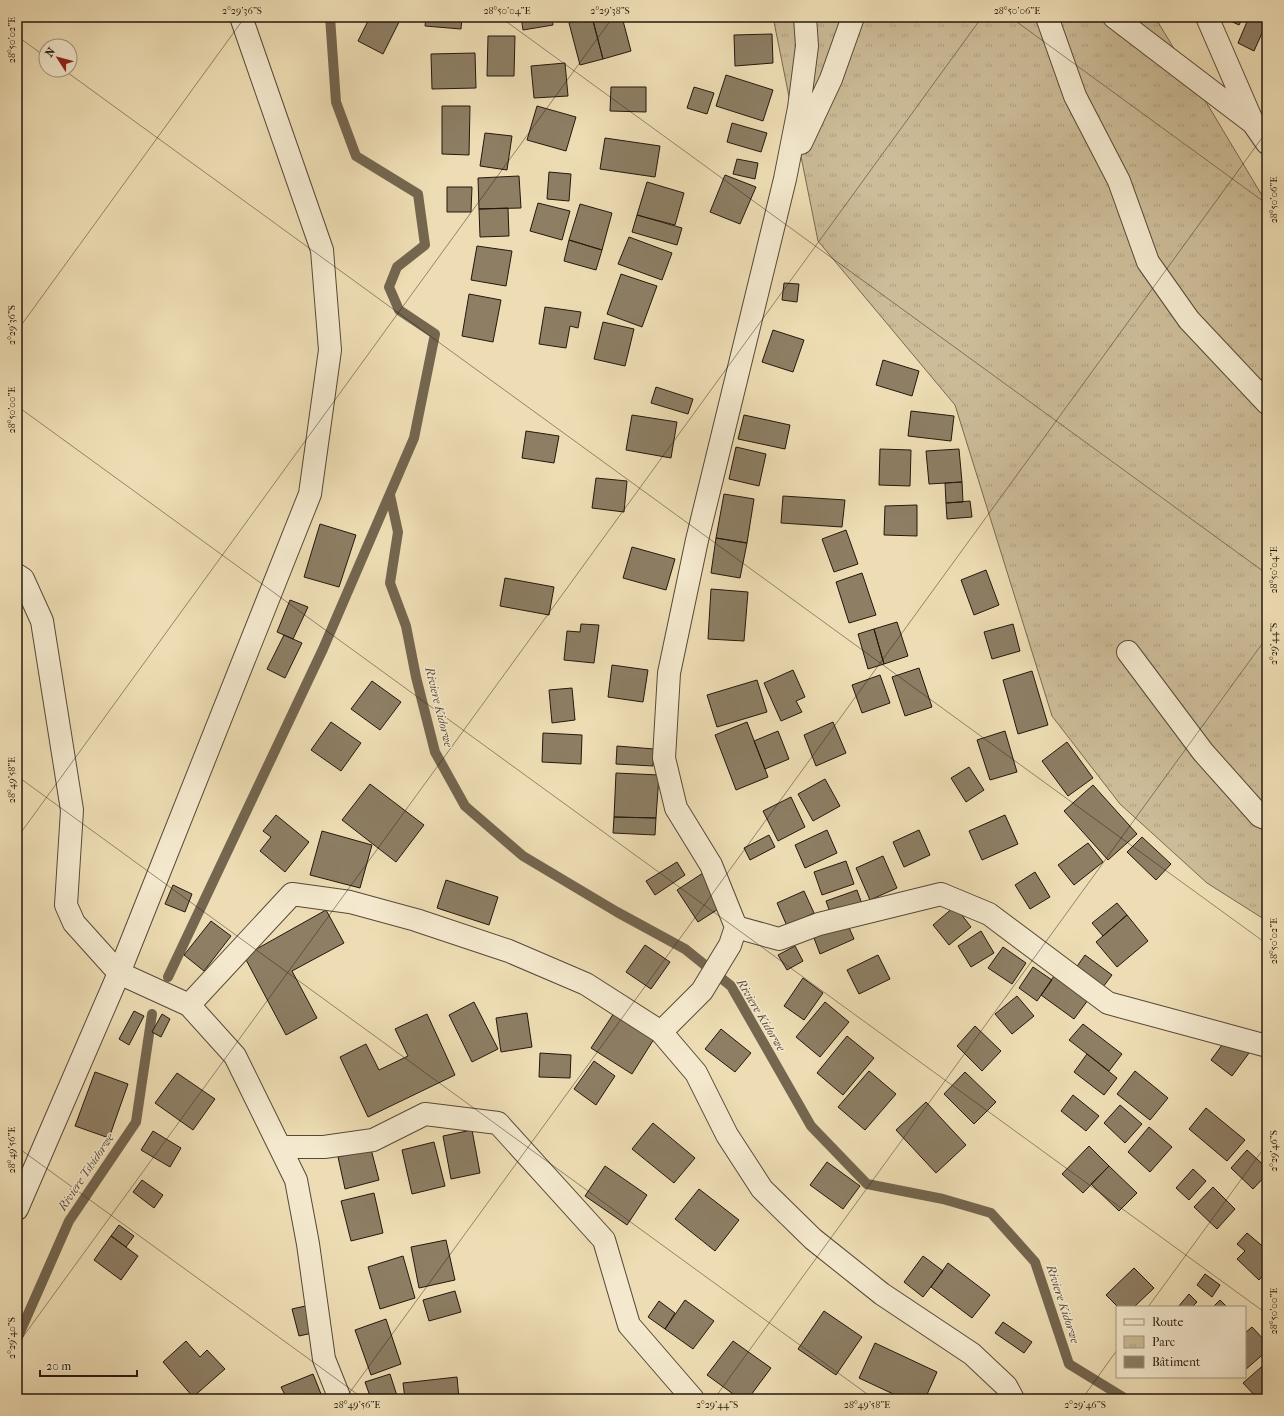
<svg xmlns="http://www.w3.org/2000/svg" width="1284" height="1416" font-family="'IM FELL French Canon',serif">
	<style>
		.park { fill: url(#park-tufts); stroke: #786a52 }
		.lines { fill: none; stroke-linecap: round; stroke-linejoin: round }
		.stream { stroke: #74664f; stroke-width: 10 }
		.building { fill: #8d7e64; stroke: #24180d }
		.street-casing { stroke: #564937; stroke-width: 24 }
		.street { stroke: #f4e9ce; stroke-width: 22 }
		.ticks { fill: none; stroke: #24180d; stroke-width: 1; stroke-opacity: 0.45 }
		.labels { text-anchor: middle; stroke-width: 3; stroke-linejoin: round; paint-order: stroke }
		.water-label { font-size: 12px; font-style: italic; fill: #594c39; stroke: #f4e9ce }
		.neatline { fill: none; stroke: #24180d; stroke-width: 1.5 }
		.ticks-label { font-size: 10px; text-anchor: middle; fill: #24180d }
	</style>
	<defs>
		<pattern id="park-tufts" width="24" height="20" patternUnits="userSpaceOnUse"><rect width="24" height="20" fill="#ccbc98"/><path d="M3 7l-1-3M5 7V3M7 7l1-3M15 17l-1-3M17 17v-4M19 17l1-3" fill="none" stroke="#afa182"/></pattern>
	</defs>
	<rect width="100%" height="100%" fill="#eeddb4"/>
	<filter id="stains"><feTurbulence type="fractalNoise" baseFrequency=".005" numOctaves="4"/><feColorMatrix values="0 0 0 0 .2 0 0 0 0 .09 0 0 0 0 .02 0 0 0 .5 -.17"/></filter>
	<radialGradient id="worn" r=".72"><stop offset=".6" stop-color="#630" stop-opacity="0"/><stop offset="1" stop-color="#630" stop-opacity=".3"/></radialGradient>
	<path class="park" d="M773,17H1155L1263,197L1267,201V921L1207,883L1120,804L1052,716L955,405L818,241Z"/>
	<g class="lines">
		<path class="stream" d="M390,495L398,532L390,583L406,626L416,677L435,752L465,806L523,856L617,912L685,949L731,986L811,1126L867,1184L943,1199L991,1213L1035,1262L1069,1364L1126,1399
			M168,977L323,649L414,438L435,334L399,310L389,287L397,267L425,245L418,194L356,156L336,102L330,17
			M17,1339L69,1221L136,1122L152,1014"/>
	</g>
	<path class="building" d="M370,17H394L400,20L383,54L358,41Z
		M426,17H462L461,29L425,26Z
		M521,17H552L553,25L523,30Z
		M589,17H592L603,59L580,65L569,23Z
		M592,17H622L631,51L603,59Z
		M1222,17H1243L1239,25Z
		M1249,17H1267V22L1254,51L1238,43Z
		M772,34L773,63L735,66L734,35Z
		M488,36H515L514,76H487Z
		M475,53L476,88L432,89L431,54Z
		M565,63L568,96L534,98L531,66Z
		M726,75L773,90L763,121L716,106Z
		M611,87H646V112L610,111Z
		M694,87L714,93L707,114L687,108Z
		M442,106H470L469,155L442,154Z
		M537,106L576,117L566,151L527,140Z
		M732,123L767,133L761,152L727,142Z
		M485,133L512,136L507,170L480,166Z
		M605,138L660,146L655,177L600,169Z
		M737,159L758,163L755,179L733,174Z
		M549,172L571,174L569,201L547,199Z
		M725,175L756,187L740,224L710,212Z
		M519,176L521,208L479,209L478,178Z
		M647,182L684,193L675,225L637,215Z
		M447,187H472L471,212H447Z
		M538,203L570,211L562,240L530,231Z
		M580,204L612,213L602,250L569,240Z
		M508,208L509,236L480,237L479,209Z
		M637,215L682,228L677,245L632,232Z
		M629,237L672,253L662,280L618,264Z
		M569,240L602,250L596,270L564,261Z
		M477,246L512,251L506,286L471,280Z
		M621,274L657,286L642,327L607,314Z
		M784,283L799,284L797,302L782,300Z
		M469,294L501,300L493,342L462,336Z
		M545,307L581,312L578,328L570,326L566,348L539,344Z
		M603,322L634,329L625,366L594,359Z
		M773,330L804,340L793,372L762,362Z
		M883,360L919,371L912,396L876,385Z
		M656,387L693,399L688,414L651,403Z
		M911,411L954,416L951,441L908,436Z
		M632,415L677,422L671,458L626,450Z
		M744,415L790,425L785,449L738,439Z
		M526,431L559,436L554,463L522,458Z
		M736,447L766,454L759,486L729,479Z
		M880,449L911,450L910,486L879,485Z
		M959,449L962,482L929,484L926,451Z
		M596,478L627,481L624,512L592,508Z
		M962,482L963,502L946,503L945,483Z
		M724,494L754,499L747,543L716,538Z
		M783,496L845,500L842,527L781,523Z
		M970,501L972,517L947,519L946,503Z
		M917,505V536L884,535L885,506Z
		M320,524L356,535L339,587L304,577Z
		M846,530L858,564L834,572L822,539Z
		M716,538L747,543L740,578L711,573Z
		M632,547L675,559L666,590L623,578Z
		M986,570L999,605L974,615L961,580Z
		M862,573L876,615L849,623L836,582Z
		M505,578L554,587L549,615L500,606Z
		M711,589L748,592L744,641L708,639Z
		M290,600L308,607L293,639L277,632Z
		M897,622L908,656L884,664L874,629Z
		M581,624L599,625L594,663L564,660L567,631L580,632Z
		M1013,624L1020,651L992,659L984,632Z
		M874,629L884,664L868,669L858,634Z
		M284,635L302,643L285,678L267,669Z
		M612,665L648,670L643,702L608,697Z
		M919,668L932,707L905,716L892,677Z
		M793,670L805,697L796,701L802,712L781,721L764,683Z
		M1032,671L1048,725L1018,734L1003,680Z
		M880,675L890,703L862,713L852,685Z
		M757,680L767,712L717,727L707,695Z
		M372,681L401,702L380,730L351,709Z
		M572,688L575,720L552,723L549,690Z
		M331,722L361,743L341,771L311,750Z
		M747,722L768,777L736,790L715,735Z
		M833,722L846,753L816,766L804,735Z
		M778,731L789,759L765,769L754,741Z
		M1005,731L1017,772L990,780L977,740Z
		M543,733L582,735L581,764L542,762Z
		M1067,742L1093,778L1068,796L1042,761Z
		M617,746L654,749L653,766L616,764Z
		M969,767L984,790L966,802L951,778Z
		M616,773L659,775L656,818L614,817Z
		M825,779L840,806L813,821L798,794Z
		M370,784L424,825L396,862L342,820Z
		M1093,785L1137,834L1108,860L1064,811Z
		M791,797L805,827L778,841L763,811Z
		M276,815L309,842L285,872L260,851L271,837L263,831Z
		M1005,815L1018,844L982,860L969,831Z
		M614,817L656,818L655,835L613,833Z
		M827,830L837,853L805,868L795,845Z
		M919,830L930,855L904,867L893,842Z
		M322,831L372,845L360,888L310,875Z
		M769,835L775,847L750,860L744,848Z
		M1142,837L1171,864L1156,880L1127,852Z
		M1088,843L1103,862L1074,885L1058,865Z
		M883,856L897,888L870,900L856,868Z
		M846,861L854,884L822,895L814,872Z
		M677,862L685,875L655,895L646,881Z
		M1035,872L1050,897L1030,909L1015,885Z
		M703,873L723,906L698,922L677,890Z
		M446,880L498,897L489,925L437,908Z
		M173,885L192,894L185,912L165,904Z
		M857,890L862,904L831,915L826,901Z
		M804,891L814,913L787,926L777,903Z
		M1117,903L1127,915L1103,936L1092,923Z
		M955,906L971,927L949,945L933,925Z
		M326,910L344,943L292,971L317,1018L286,1035L244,956Z
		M1127,915L1148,941L1117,967L1096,942Z
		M211,921L231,936L204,971L184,955Z
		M847,923L854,939L820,954L814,938Z
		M981,931L994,953L971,967L958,946Z
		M645,945L670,962L651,989L626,972Z
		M795,946L803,961L787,970L778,955Z
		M1003,947L1026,963L1012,984L988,968Z
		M878,955L890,979L859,994L847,970Z
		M1085,955L1112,975L1100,991L1073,972Z
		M1033,967L1052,980L1037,1001L1019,988Z
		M1054,976L1088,1000L1074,1019L1041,995Z
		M803,978L823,993L804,1020L784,1006Z
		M1017,996L1034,1016L1012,1034L995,1014Z
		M474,1002L498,1049L472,1062L449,1015Z
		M825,1002L849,1022L820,1057L796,1037Z
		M134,1011L144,1016L129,1045L119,1039Z
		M527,1013L532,1047L501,1052L496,1018Z
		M614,1013L654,1039L632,1074L591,1048Z
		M162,1014L170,1019L161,1037L152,1032Z
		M427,1014L455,1075L368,1117L340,1057L366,1044L379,1070L408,1056L395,1029Z
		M1083,1024L1122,1054L1109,1071L1069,1040Z
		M975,1026L1001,1051L982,1071L957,1046Z
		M721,1029L751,1053L735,1072L705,1049Z
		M847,1036L874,1058L843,1095L817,1073Z
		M1228,1037L1249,1053L1232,1076L1211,1060Z
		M540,1053L571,1055L570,1078L539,1077Z
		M1087,1054L1117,1078L1104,1095L1074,1072Z
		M594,1061L615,1076L596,1105L574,1089Z
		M869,1071L896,1094L865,1130L838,1107Z
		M1135,1071L1168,1098L1150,1120L1117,1094Z
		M95,1072L128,1084L109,1138L75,1126Z
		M965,1072L996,1102L974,1124L944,1094Z
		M177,1073L215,1099L193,1130L155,1103Z
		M1073,1095L1099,1116L1086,1131L1061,1111Z
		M926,1102L966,1145L936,1173L896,1130Z
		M1120,1105L1142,1124L1125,1143L1104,1123Z
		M1206,1108L1245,1140L1227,1161L1189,1129Z
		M653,1123L695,1158L674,1183L632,1149Z
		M1149,1127L1172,1147L1150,1172L1128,1152Z
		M472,1130L480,1173L451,1179L443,1136Z
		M153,1131L181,1148L170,1167L141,1150Z
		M434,1142L445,1186L412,1194L402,1150Z
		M1089,1146L1109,1166L1083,1193L1062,1174Z
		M371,1149L379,1180L345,1189L338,1157Z
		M1247,1150L1267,1168V1174L1253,1189L1231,1168Z
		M827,1162L860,1186L843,1209L810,1185Z
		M605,1166L647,1195L627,1225L585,1196Z
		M1109,1166L1137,1193L1119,1211L1091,1184Z
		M1193,1169L1206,1181L1189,1200L1176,1188Z
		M142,1180L163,1195L154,1208L133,1192Z
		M1213,1187L1235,1209L1217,1229L1194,1207Z
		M699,1189L739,1220L715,1251L675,1219Z
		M374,1193L383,1233L351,1241L341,1201Z
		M119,1225L134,1236L126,1247L111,1236Z
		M1247,1233L1267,1250V1271L1259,1280L1237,1259L1245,1251L1237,1244Z
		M111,1236L138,1256L121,1280L94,1260Z
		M446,1240L455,1280L419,1288L411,1247Z
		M403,1256L415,1298L380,1309L368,1267Z
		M923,1256L943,1271L923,1297L904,1282Z
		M948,1263L990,1295L972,1318L931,1287Z
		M1134,1268L1154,1288L1134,1307H1118L1106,1295Z
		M1205,1274L1220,1285L1212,1297L1197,1285Z
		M455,1291L461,1312L429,1321L423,1300Z
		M1189,1294L1197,1302L1192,1307H1178Z
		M685,1300L714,1321L693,1349L665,1329Z
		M1220,1300L1227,1307H1213Z
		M659,1301L675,1313L665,1329L648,1317Z
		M310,1305L317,1332L299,1336L292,1309Z
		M824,1311L862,1337L836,1375L798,1349Z
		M386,1319L401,1364L371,1375L355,1330Z
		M1003,1322L1032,1342L1024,1353L995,1333Z
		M1252,1327L1267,1343V1351L1245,1370V1333Z
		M186,1341L200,1357L207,1350L225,1369L193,1397L163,1362Z
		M733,1341L771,1368L748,1399H740L707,1375Z
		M875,1343L937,1372L925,1399H904L859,1378Z
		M1267,1362V1399H1258L1243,1383Z
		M313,1374L323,1399H287L281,1387Z
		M390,1374L398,1399H371L365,1382Z
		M457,1377L459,1399H405L403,1383Z"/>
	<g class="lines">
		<defs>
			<path id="street" d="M1047,17L1075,96L1119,181L1148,262L1189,320L1267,403
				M1114,17L1253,123
				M1207,17L1253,123L1267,143
				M801,143L831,79L853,17
				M17,575L23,579L42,621L72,810L66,905L74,923L119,973L189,1005L235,1056L296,1180L308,1244L324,1359L340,1399
				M1128,652L1203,752L1260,816L1267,819
				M736,927L779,939L819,924L941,894L989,914L1108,1003L1267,1046
				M189,1005L292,894L350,902L416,920L509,951L586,984L661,1032L702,991L730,945L736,927L711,865L676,808L664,758L669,673L697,540L785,179L799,108L807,46L805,17
				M661,1032L696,1073L727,1135L762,1189L813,1239L882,1294L972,1354L1006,1386L1013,1399
				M280,1147H324L373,1140L425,1114L498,1123L604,1240L629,1325L693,1399
				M17,1209L119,973L310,494L330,350L322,250L241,17"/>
		</defs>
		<use href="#street" class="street-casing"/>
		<use href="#street" class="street"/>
	</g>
	<path class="ticks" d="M500,17L1267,574M1010,17L1267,204M17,36L46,57M64,70L1267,944M17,331L245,17M17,406L1267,1314M17,776L874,1399M17,838L613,17M17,1147L364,1399M1148,1307L1267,1144M17,1345L982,17M345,1399L1267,131M714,1399L1267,637M1082,1399L1117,1350"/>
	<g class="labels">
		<g class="water-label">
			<text transform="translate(439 707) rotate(76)" y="4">Riviere Kidorwe</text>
			<text transform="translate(761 1015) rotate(59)" y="4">Riviere Kidorwe</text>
			<text transform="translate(86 1172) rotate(-56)" y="4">Riviere Tshidorwe</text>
			<text transform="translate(1063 1304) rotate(72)" y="4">Riviere Kidorwe</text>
		</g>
	</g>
	<rect width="1284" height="1416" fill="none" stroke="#eeddb4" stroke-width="44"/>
	<rect x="1116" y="1306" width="130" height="72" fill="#f4e9ce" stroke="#a19581"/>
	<rect x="1124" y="1319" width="20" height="6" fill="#f4e9ce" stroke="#a19581"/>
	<text x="1152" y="1326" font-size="12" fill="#24180d">Route</text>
	<rect x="1124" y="1336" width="20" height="12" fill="url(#park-tufts)" stroke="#a19581"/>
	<text x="1152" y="1346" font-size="12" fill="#24180d">Parc</text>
	<rect x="1124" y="1356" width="20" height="12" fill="#8d7e64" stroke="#a19581"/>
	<text x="1152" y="1366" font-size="12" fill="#24180d">Bâtiment</text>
	<g transform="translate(58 58) rotate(306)"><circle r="19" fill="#f4e9ce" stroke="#a19581"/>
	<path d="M0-3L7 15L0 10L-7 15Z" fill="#8f2418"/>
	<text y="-6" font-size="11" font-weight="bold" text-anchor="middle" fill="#24180d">N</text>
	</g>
	<path d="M40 1370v6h97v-6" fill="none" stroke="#24180d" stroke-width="2"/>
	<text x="46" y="1370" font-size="12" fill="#24180d" stroke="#f4e9ce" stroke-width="3" paint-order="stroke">20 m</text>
	<rect x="22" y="22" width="1240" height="1372" class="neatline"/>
	<g class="ticks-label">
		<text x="242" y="14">2°29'36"S</text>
		<text x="507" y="14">28°50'04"E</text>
		<text x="610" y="14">2°29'38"S</text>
		<text x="1017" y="14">28°50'06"E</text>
		<text transform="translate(11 40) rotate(-90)" y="4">28°50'02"E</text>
		<text transform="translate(1273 200) rotate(-90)" y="4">28°50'06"E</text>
		<text transform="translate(11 325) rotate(-90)" y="4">2°29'36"S</text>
		<text transform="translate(11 410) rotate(-90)" y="4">28°50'00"E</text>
		<text transform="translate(1273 570) rotate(-90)" y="4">28°50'04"E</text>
		<text transform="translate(1273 644) rotate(-90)" y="4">2°29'44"S</text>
		<text transform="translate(11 780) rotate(-90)" y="4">28°49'58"E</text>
		<text transform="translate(1273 941) rotate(-90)" y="4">28°50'02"E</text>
		<text transform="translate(11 1150) rotate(-90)" y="4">28°49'56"E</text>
		<text transform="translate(1273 1151) rotate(-90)" y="4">2°29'46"S</text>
		<text transform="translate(1273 1311) rotate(-90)" y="4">28°50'00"E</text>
		<text transform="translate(11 1338) rotate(-90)" y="4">2°29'40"S</text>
		<text x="357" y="1408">28°49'56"E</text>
		<text x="717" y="1408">2°29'44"S</text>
		<text x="867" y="1408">28°49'58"E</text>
		<text x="1085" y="1408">2°29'46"S</text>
	</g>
	<rect width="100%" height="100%" filter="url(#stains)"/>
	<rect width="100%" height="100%" fill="url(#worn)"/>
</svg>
